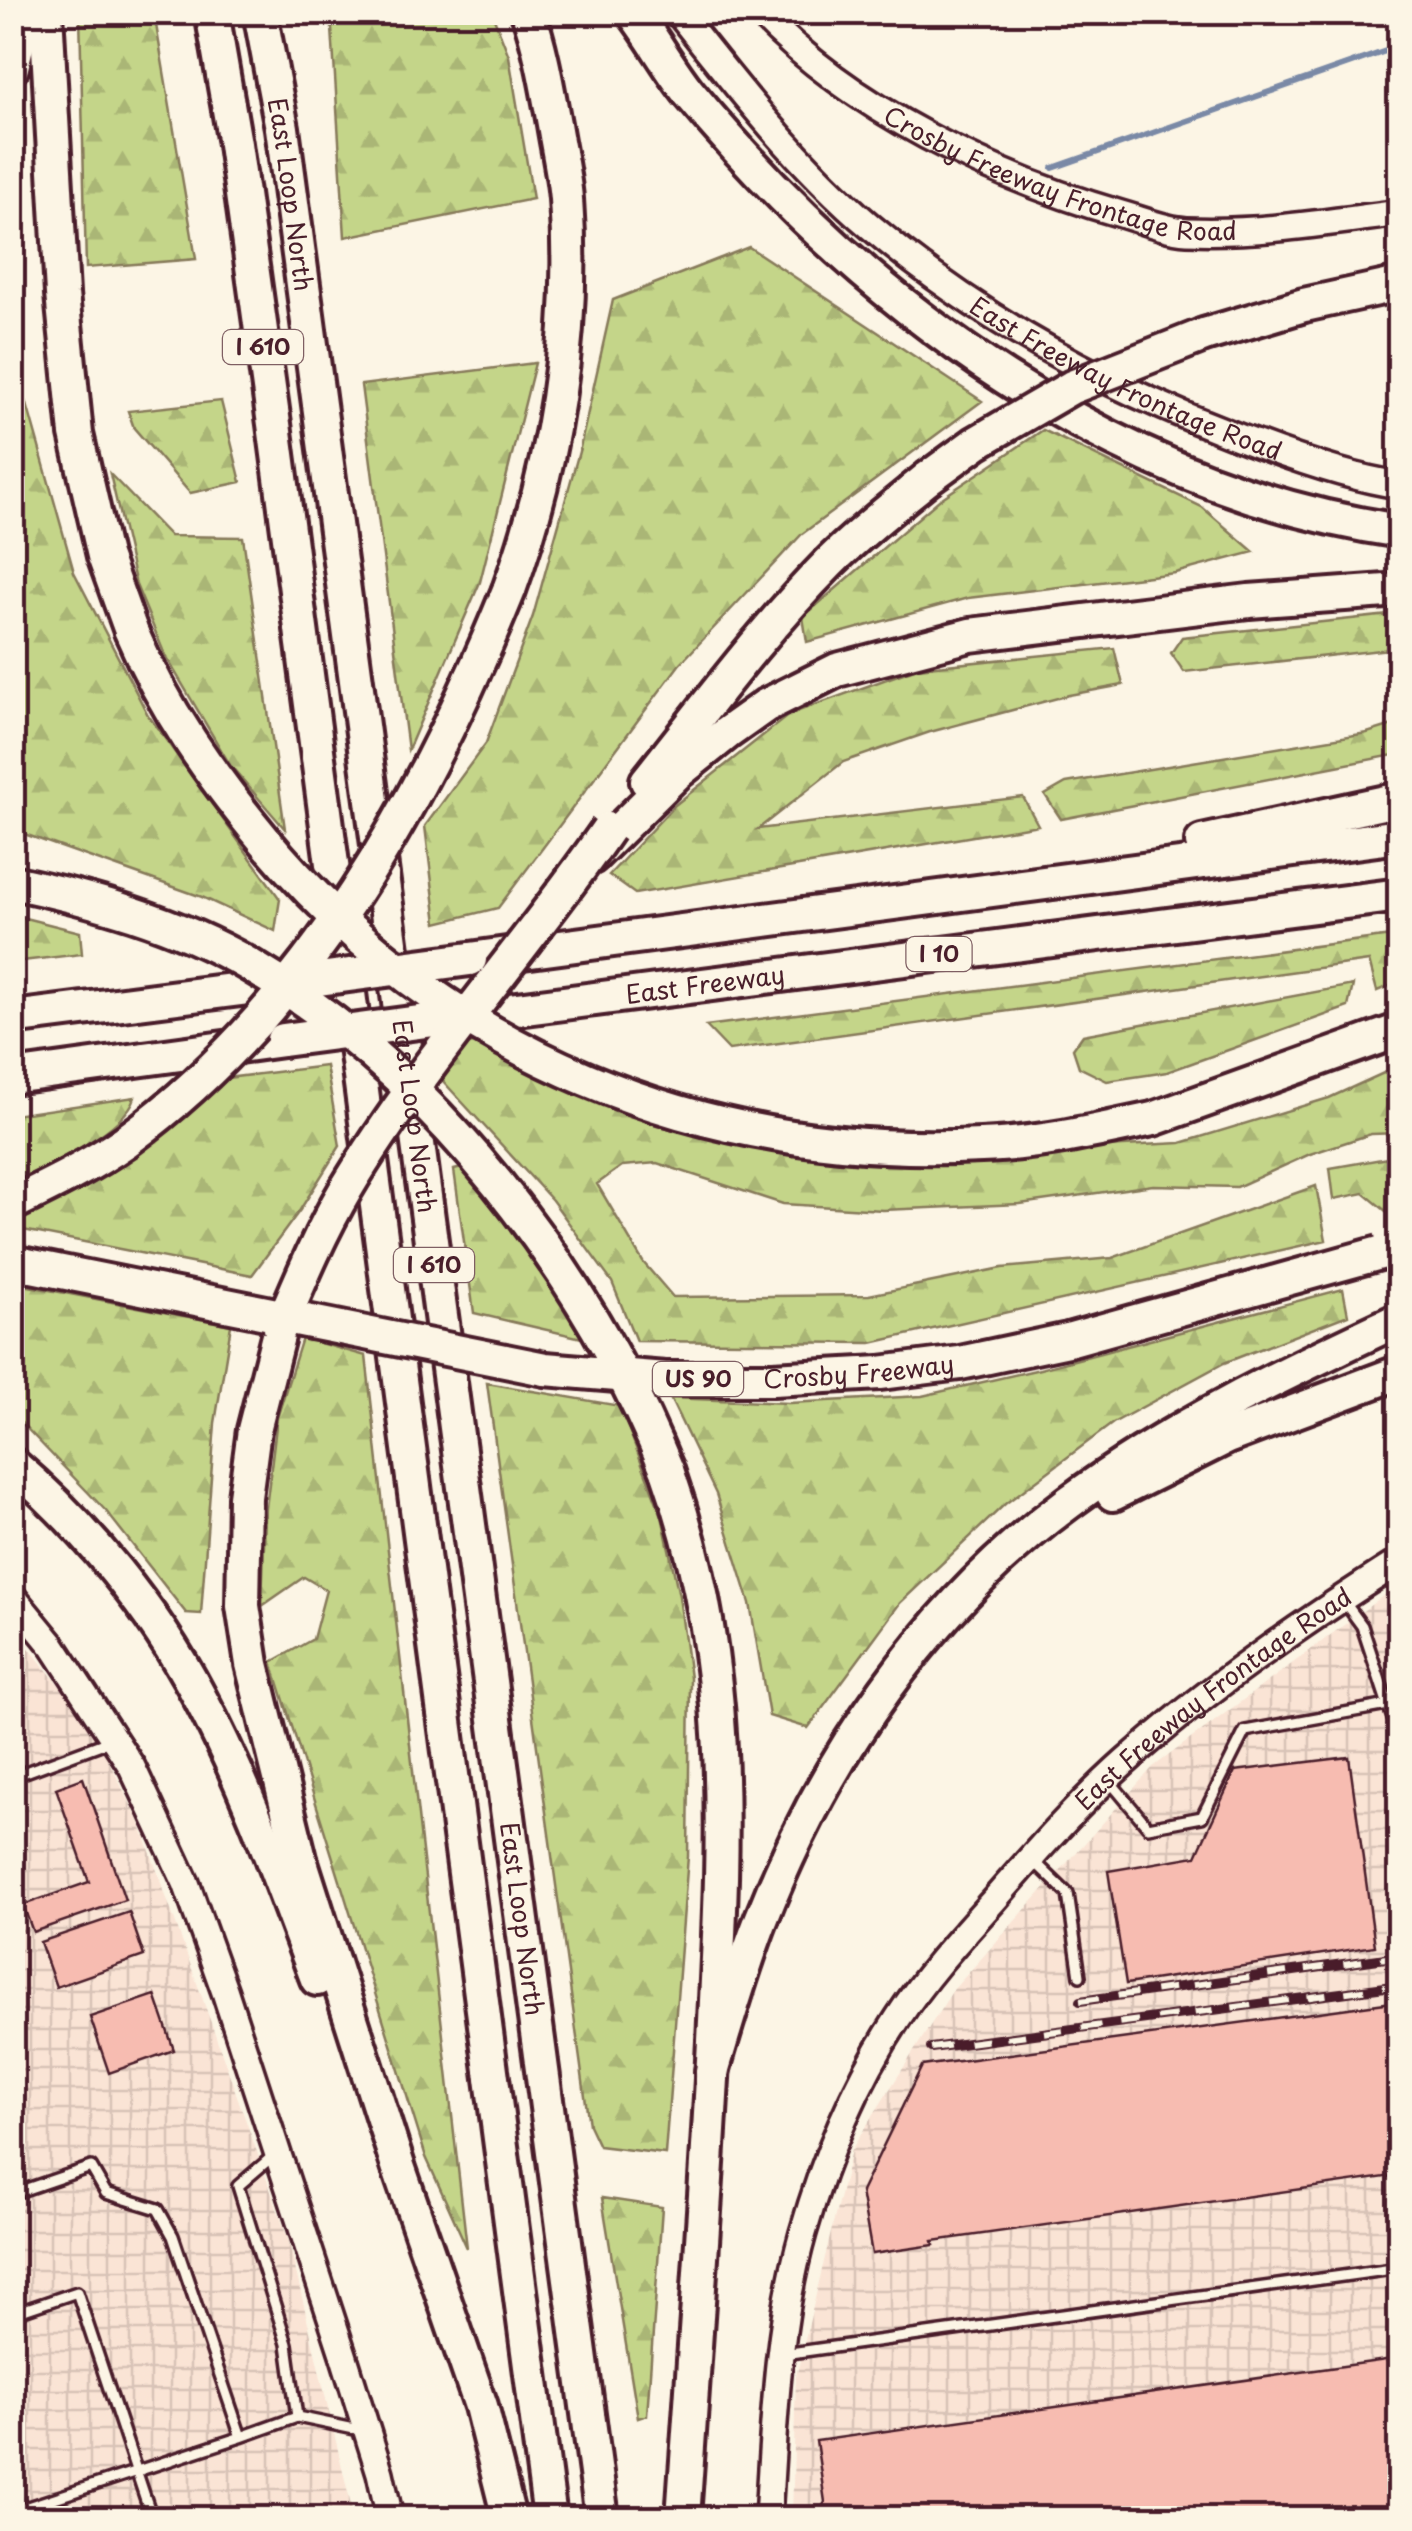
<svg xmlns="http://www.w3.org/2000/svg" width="1412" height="2531" font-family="'Playpen Sans',sans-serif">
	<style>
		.industrial { fill: url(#industrial-grid) }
		.forest { fill: url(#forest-firs); stroke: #877a5a; stroke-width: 2.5 }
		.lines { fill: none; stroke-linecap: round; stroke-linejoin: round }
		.stream { stroke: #7a89a6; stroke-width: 6 }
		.building { fill: #f7bcb1; stroke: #4a1f2b; stroke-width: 2.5 }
		.lane-casing { stroke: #4a1f2b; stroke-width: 16 }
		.secondary-casing { stroke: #4a1f2b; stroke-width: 32 }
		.highway-casing { stroke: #4a1f2b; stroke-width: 40 }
		.lane { stroke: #fcf5e5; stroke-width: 9 }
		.secondary { stroke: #fcf5e5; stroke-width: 25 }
		.highway { stroke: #fcf5e5; stroke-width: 32 }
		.rail-casing { stroke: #4a1f2b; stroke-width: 10 }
		.rail { stroke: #fcf5e5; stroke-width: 6; stroke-dasharray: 19; stroke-linecap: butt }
		.highway-bridge-casing { stroke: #4a1f2b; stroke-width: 40; stroke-linecap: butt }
		.highway-bridge { stroke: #fcf5e5; stroke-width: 32 }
		.labels { text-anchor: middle; stroke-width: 10; stroke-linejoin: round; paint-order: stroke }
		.shield { fill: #fcf5e5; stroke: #7f5f63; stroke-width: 2.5 }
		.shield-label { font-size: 22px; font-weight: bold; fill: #4a1f2b }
		.street-label { font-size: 25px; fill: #4a1f2b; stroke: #fcf5e5 }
	</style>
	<defs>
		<pattern id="industrial-grid" width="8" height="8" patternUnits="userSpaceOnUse" patternTransform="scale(2.5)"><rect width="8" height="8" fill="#fae4d5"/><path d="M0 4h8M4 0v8" fill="none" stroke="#d8c3b7"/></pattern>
		<pattern id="forest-firs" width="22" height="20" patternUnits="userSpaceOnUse" patternTransform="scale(2.5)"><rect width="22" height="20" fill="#c4d589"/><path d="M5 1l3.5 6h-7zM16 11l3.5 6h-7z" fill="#aab676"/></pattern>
	</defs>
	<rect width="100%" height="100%" fill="#fcf5e5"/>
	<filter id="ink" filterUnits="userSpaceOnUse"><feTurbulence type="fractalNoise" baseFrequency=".01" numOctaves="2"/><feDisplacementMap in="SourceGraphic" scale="20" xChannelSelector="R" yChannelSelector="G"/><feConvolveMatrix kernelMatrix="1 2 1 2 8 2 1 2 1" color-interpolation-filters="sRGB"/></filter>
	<g filter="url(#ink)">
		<path class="industrial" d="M1399,1584V2518H792L796,2377L851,2150L953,1990L1153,1767Z
			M12,1627L89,1722L140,1823L289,2242L354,2518H13Z"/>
		<path class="forest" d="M80,13H154L196,259L86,268Z
			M328,13H492L509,56L533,199L345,237L332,28Z
			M749,247L982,401L802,534L679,665L498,908L437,923L425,826L486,743L533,616L580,448L613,300Z
			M535,363L480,582L408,750L361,385Z
			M25,397L74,572L148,715L280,899L275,931L202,897L13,830L12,399Z
			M221,401L241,482L190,493L134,428L128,411Z
			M1043,430L1202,507L1254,552L1175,573L968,598L807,642L803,617L939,500Z
			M110,474L170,536L243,537L285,829L230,765L165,655L136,585Z
			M1399,614V648L1184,672L1171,653L1182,637Z
			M1114,648L1123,685L1069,695L930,732L843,762L758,829L1023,797L1038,825L635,894L609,875L675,805L790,714L917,668Z
			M1399,723V754L1061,819L1045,795L1066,783L1367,733Z
			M13,915L80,932L82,954L13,962Z
			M1399,935V982L1377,991L1369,961L729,1050L706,1026Z
			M1353,985L1348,1007L1167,1072L1107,1081L1079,1067L1073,1049L1083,1035Z
			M482,1041L633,1114L761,1143L907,1163L1084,1148L1181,1143L1329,1098L1399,1066V1133L1371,1134L1310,1154L1237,1187L1153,1185L1020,1204L883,1210L783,1204L657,1163L622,1166L597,1184L643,1262L673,1297L869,1295L1002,1268L1112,1258L1316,1186L1326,1240L871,1343L636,1341L612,1282L552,1200L441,1079L464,1045Z
			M326,1066L340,1146L300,1210L252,1275L13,1228V1216C96,1185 151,1146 210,1080Z
			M135,1097C125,1131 45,1167 13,1182V1115Z
			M1399,1156V1209L1387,1212L1364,1193L1334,1199L1330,1168Z
			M462,1168L551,1271L590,1340L474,1313L454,1170Z
			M13,1283L231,1325L215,1423L201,1614L186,1613L106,1511L13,1414Z
			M1343,1289L1348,1315L1224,1363L1113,1423L1005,1504L900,1603L808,1728L769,1716L750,1603L716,1494L670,1398L789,1403L922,1396L1040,1369Z
			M302,1338L366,1356L467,2248L426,2157L272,1662L313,1639L326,1590L304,1577L262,1606L265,1516L277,1418Z
			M487,1383L620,1406L662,1516L679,1596L690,1678L688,1856L665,2154L599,2146L589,2125Z
			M602,2198L662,2207L647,2415L638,2418Z"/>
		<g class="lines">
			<path class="stream" d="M1053,168L1400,46"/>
		</g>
		<path class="building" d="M1349,1757L1375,1946L1126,1984L1108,1871L1196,1856L1235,1771Z
			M83,1778L125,1900L33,1932L23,1905L89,1882L56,1788Z
			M129,1912L144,1956L56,1987L40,1942Z
			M155,1995L174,2050L109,2073L90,2017Z
			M1400,2001V2175L933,2241L934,2245L872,2254L861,2192L922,2066Z
			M1400,2358V2518H816L825,2502L816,2441Z"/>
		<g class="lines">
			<defs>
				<path id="lane" d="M1388,1705L1400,1737
					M12,1777L112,1740
					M1108,1779L1148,1827L1202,1817L1245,1731L1388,1705L1362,1626L1343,1600
					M1033,1860L1068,1894L1080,1976
					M274,2155L238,2186L287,2344L297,2417
					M12,2194L91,2167L106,2193L158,2209L173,2236L241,2437L297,2417L364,2431
					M12,2314L77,2292L152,2518
					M783,2354L1400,2268
					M12,2512L241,2437"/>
				<g id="secondary">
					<path id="s1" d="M678,12C737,87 798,165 871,227C975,315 1092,380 1218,429C1268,449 1347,478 1400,485"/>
					<path id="s2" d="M759,12C852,110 993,177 1121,214C1142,220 1166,230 1187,231C1258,234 1329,222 1400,213"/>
					<path d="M12,1596L53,1646L132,1767L186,1883L225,1992L343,2354L380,2473L390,2518"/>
					<path id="s3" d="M768,2518C774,2423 777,2325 803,2233C824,2159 856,2082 898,2018C925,1976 960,1938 994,1900C1035,1853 1077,1805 1124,1763C1209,1687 1304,1622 1400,1561"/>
				</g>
				<g id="highway">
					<path d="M46,12L62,294L76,434L104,556L131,631"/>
					<path d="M212,12L235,144L274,424L550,2518"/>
					<path id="s4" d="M260,12L282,128L602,2518"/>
					<path d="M633,12C653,38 669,68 689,93C869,310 1116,489 1400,531"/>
					<path d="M12,67L25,12"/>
					<path d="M1204,335L1304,305L1400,284"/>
					<path d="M509,590C554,466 576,332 566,199C564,174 558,149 554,124C547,86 541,49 528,12"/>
					<path d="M647,781C706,707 762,631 829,563C860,532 895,505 928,478"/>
					<path d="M1202,842L1400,799"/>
					<path d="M592,857L676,774L727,733L765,706L837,670L970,635L1249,601L1400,590"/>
					<path d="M470,959L1400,836"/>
					<path id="s5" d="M479,1014L1400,895"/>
					<path d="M12,1018L272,985"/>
					<path d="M12,1077L283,1040"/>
					<path d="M1153,1119L1400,1030"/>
					<path d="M280,1328L254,1430L245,1497L243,1606L252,1664L300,1859L398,2166L481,2406L509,2518"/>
					<path d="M12,1464C86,1527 154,1610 199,1696C247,1786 281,1883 317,1979"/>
					<path d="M667,1470C736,1665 724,1838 714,2041C706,2200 694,2359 683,2518"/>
					<path d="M1113,1494L1227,1437L1400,1372"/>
					<path d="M712,2072C727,2021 742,1969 761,1920C824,1758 927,1607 1068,1503C1170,1427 1285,1373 1400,1319"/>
				</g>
			</defs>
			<use href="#lane" class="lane-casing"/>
			<use href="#secondary" class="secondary-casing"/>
			<use href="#highway" class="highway-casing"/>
			<use href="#lane" class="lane"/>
			<use href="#secondary" class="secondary"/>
			<use href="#highway" class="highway"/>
			<defs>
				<path id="rail" d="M1080,2001L1400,1956
					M931,2048L1400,1985"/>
			</defs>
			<use href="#rail" class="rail-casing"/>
			<use href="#rail" class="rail"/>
			<defs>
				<g id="highway-bridge">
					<path d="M928,478L976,443L1072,387L1204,335"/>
					<path d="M131,631C164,709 211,776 265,841C445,1055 702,1160 981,1146C1038,1144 1097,1131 1153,1119"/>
					<path d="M12,882C93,899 176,922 248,964C435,1074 586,1271 667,1470"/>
					<path d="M281,984L470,959"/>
					<path d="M283,1040L472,1015"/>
					<path d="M12,1204C51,1185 90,1166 126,1141C311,1006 425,797 509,590"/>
					<path id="s6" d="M12,1262L545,1369L665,1379H773L880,1373L960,1363L1068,1340L1380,1253"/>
					<path d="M280,1328C300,1281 320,1233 346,1189C422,1062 524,951 608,829"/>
				</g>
			</defs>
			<use href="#highway-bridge" class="highway-bridge-casing"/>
			<use href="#highway-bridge" class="highway-bridge"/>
		</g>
	</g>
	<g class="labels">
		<g class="shield">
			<rect x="223" y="330" width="80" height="34" rx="8"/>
			<rect x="906.5" y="937" width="65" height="34" rx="8"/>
			<rect x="394" y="1248" width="80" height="34" rx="8"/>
			<rect x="653" y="1362" width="90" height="34" rx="8"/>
		</g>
		<g class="shield-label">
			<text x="263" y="355">I 610</text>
			<text x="939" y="962">I 10</text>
			<text x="434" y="1273">I 610</text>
			<text x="698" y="1387">US 90</text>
		</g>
		<g class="street-label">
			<text dy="9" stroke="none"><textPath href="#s2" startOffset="350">Crosby Freeway Frontage Road</textPath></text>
			<text dy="9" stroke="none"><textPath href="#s4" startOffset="185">East Loop North</textPath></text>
			<text dy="9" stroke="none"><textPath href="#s1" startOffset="588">East Freeway Frontage Road</textPath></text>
			<text dy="9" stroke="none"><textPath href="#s5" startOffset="228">East Freeway</textPath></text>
			<text dy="9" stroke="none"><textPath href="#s4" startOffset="1115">East Loop North</textPath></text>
			<text dy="9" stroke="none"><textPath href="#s6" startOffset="858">Crosby Freeway</textPath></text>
			<text dy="9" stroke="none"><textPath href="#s3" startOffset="975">East Freeway Frontage Road</textPath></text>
			<text dy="9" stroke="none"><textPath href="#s4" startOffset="1925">East Loop North</textPath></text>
		</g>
	</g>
	<rect width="1412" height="2531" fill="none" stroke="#fcf5e5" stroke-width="50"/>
	<rect x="25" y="25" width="1362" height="2481" fill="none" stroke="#4a1f2b" stroke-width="4" filter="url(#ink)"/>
</svg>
